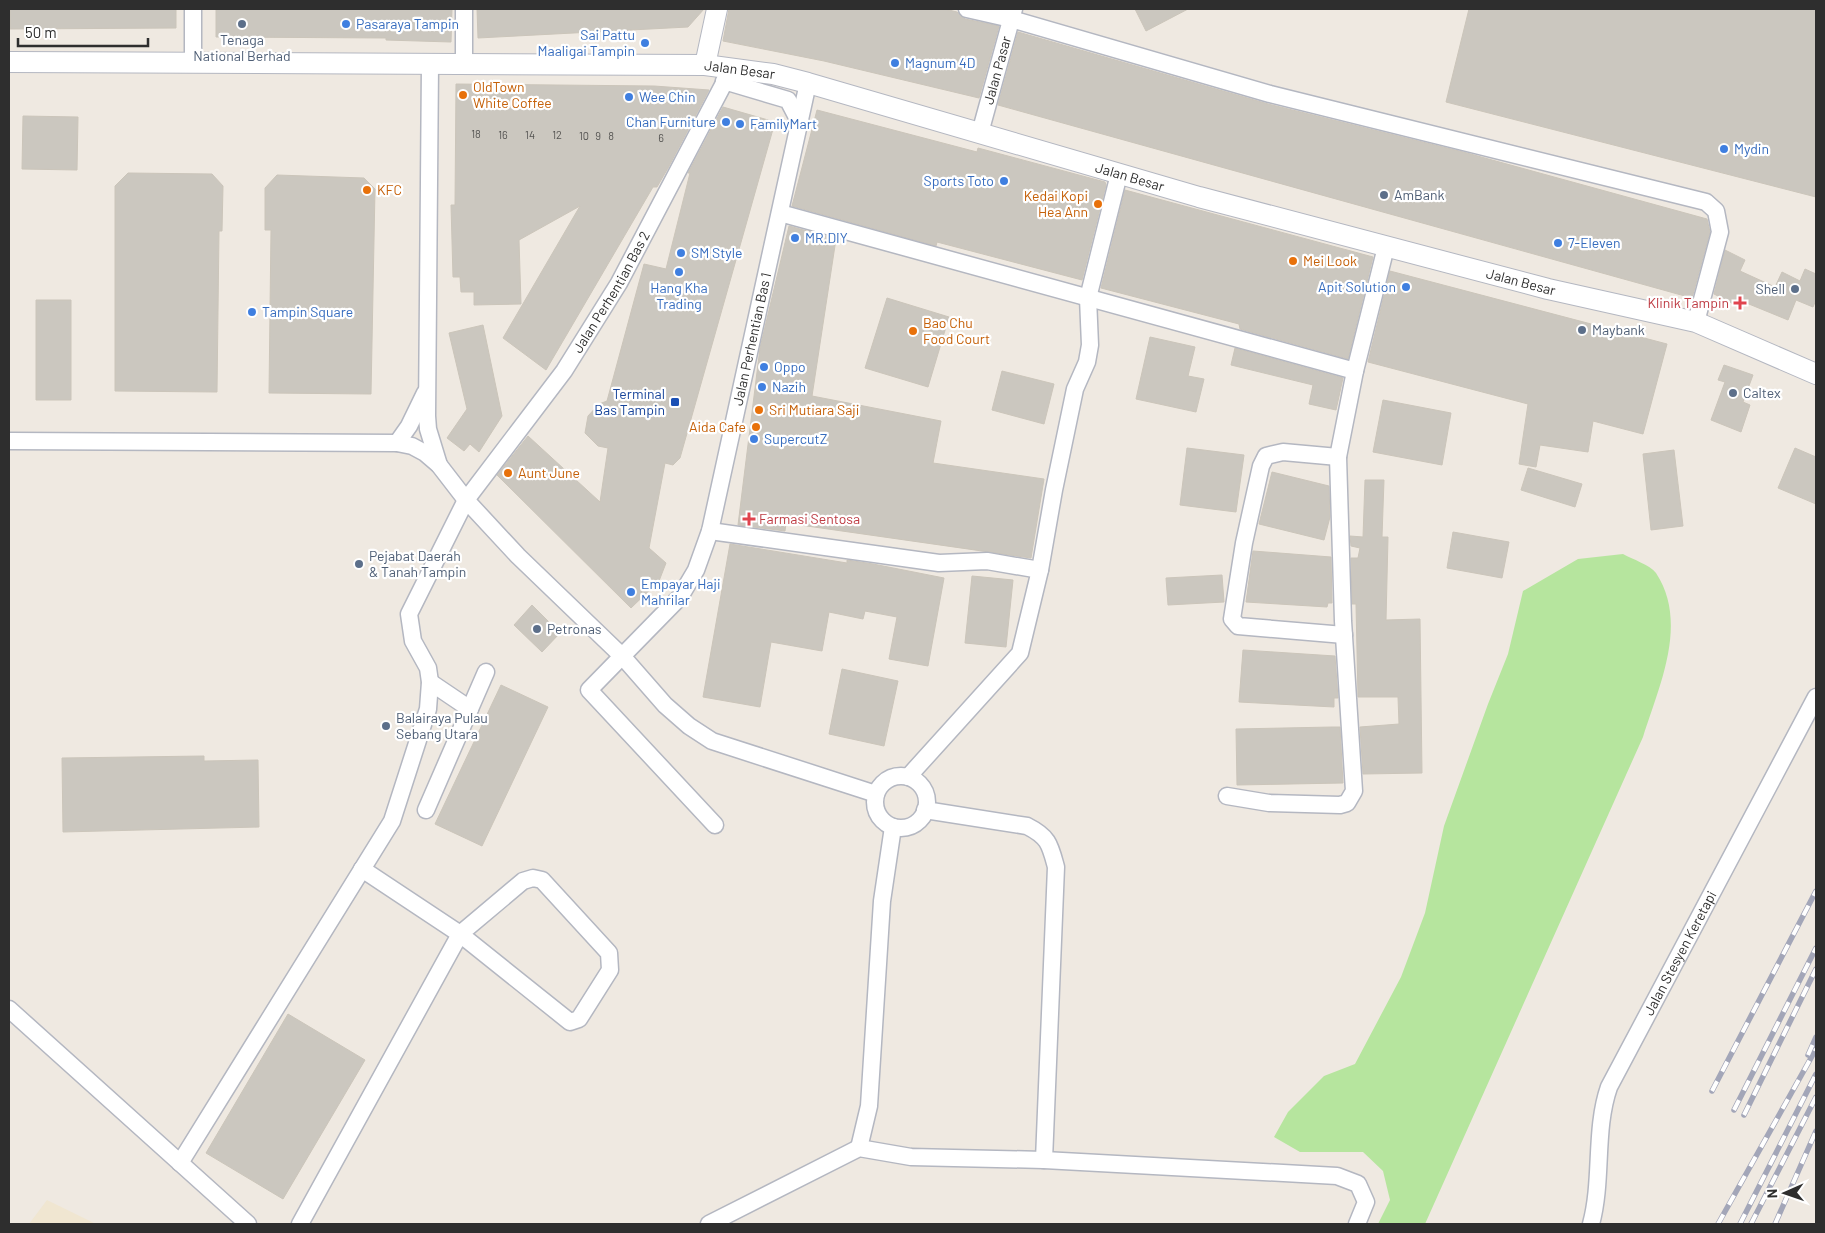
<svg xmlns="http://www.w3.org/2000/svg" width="1825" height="1233" font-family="Barlow,sans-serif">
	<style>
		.education { fill: #f0e6d1 }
		.green { fill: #b6e59e }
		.building { fill: #cbc7bf; stroke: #cbc5ba }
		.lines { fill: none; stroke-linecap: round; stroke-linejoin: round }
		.minor-casing { stroke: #b4b7c1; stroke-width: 19 }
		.tertiary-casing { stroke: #b4b7c1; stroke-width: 22 }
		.minor { stroke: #fff; stroke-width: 16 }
		.tertiary { stroke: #fff; stroke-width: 20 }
		.rail-casing { stroke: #a3a6b8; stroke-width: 5.5 }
		.rail { stroke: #fff; stroke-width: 4; stroke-dasharray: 11; stroke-linecap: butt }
		.service-dot { fill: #5c6f8a; stroke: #fff; stroke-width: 2 }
		.shop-dot { fill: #3f7fe0; stroke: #fff; stroke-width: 2 }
		.food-dot { fill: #e8710a; stroke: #fff; stroke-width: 2 }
		.health-dot { fill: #e0444e; stroke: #fff; stroke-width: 2 }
		.transit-dot { fill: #1a4fb4; stroke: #fff; stroke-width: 2 }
		.labels { text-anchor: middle; stroke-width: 4.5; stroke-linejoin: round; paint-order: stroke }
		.number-label { font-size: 11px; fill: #555452 }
		.shop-label { font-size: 14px; fill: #366cbe; stroke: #fff; text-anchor: start }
		.service-label { font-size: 14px; fill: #4e5e75; stroke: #fff; text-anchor: start }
		.street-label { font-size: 14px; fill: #2e2e2e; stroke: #fff }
		.food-label { font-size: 14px; fill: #c56008; stroke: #fff; text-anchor: start }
		.health-label { font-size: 14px; fill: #be3a42; stroke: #fff; text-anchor: end }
		.transit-label { font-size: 14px; fill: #164399; stroke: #fff; text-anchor: end }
	</style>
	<rect width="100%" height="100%" fill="#efe9e1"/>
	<path class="education" d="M47,1200L96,1224H29Z"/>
	<path class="green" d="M1623,554C1632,559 1650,565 1656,573C1689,623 1659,686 1643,737L1425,1224H1378L1390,1200L1383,1171L1363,1152H1300L1274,1137L1288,1112L1324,1076L1355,1064L1401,977L1425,913L1444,826L1488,704L1508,654L1523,591L1578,559Z"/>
	<path class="building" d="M10,9H176V28L10,29Z
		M216,9H452L451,42L386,40V38L216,37Z
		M477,9H704L688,27L478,38Z
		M729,9H945L957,12L965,19L999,26L979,98L824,61L723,41Z
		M1135,9H1188L1146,31Z
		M1469,9H1816V197L1446,102Z
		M1018,32L1268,104L1463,152L1707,219L1710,232L1692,298L998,105Z
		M456,84L654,86L709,90L668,168L657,187H653L546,370L503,338L580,206L519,240L521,304L474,305V292H461L460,277H453L451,205H455Z
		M723,107L775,122L680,458L673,465L665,463L649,548L666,563L659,581L631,608L497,475L528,436L600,502L608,448L598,446L585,433L588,416L599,404L607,401L644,264L666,269L690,173H688Z
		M817,110L977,152L978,148L1105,182L1106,185L1082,280L937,242L936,246L792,206Z
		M23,116L78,117L77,170L22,169Z
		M128,173L212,174L223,186L222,231H219L217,392L115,391V186Z
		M277,175L364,178L375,189L371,394L269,393L271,230H265V188Z
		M1125,190L1373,257L1348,359L1240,329L1239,324L1101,288Z
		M789,226L836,239L812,396L941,421L933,463L1044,479L1031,558L786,523L785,531L738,525L760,348Z
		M1725,250L1745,260L1740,271L1775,287L1782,272L1800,281L1805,269L1816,274V300L1813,307L1796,300L1788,320L1744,302L1741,308L1714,294Z
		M1390,271L1667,344L1643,434L1593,421L1588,452L1540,445L1536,467L1519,464L1528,404L1368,362Z
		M887,298L949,317L928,387L865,368Z
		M36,300H71V400H36Z
		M483,325L502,416L479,452L470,444L464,451L447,438L467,409L449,333Z
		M1150,337L1195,347L1188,376L1204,379L1196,412L1136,399Z
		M1235,348L1343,378L1336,410L1309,404L1313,385L1231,365Z
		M1724,365L1753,375L1743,402L1750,405L1741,432L1711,420L1725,382L1718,380Z
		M1002,371L1054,384L1044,424L992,410Z
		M1383,400L1451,413L1442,465L1373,452Z
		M1187,448L1244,455L1236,512L1180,505Z
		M1795,448L1816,457V504L1778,488Z
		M1674,450L1683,526L1651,530L1643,454Z
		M1528,468L1582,484L1575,507L1521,490Z
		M1272,472L1329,486L1330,517L1324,540L1259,524Z
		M1365,480H1384L1382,537H1388L1386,620L1420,619L1422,773L1363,774L1360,727L1399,724L1398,697H1358L1356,604H1352L1351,558H1358L1360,548L1351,546L1350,536L1363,537Z
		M1453,532L1509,542L1502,578L1447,568Z
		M730,544L847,563V560L873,564L944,578L928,666L889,659L897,617L865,611L863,619L829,612L822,651L771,642L760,707L703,697Z
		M1253,551L1331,557L1332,603H1328L1327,607L1246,602Z
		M1222,575L1224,602L1168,605L1166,578Z
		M972,576L1013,580L1006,647L965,643Z
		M532,605L560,633L542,652L514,625Z
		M1243,650L1335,656L1338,698H1334V707L1239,702Z
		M842,669L898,681L884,746L829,734Z
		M501,685L548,707L482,846L435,824Z
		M1332,727H1340L1343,783L1237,785L1236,729Z
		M204,756V761L258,760L259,827L63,832L62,758Z
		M288,1014L365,1060L283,1199L206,1153Z"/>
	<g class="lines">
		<defs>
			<g id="minor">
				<path d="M193,9V63"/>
				<path d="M464,9V64"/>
				<path d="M967,9L1011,19L1270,94L1706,202L1716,211L1720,232L1696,322"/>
				<path d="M430,64L427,416L428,429L439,465"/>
				<path d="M724,81L788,100L800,123"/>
				<path id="s1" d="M980,133L1014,9"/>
				<path d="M780,213L1355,371"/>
				<path d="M9,441L397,443L412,446L425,453L439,465L466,500L518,556L623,657L665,705L689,726L712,741L876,794"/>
				<path d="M397,443L409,426L425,393"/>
				<path d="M1338,457L1283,452L1266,456L1261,466L1244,543L1232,619L1238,626L1344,635"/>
				<path d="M710,531L939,563L987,561L1040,570"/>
				<path d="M430,682L470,709"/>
				<circle cx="901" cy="802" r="26"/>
				<path d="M908,777L1020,653L1040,570L1054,490L1075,389L1087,362L1090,345L1088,298L1119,174"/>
				<path d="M1227,796L1269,803L1340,805L1347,803L1354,791L1343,621L1338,457L1355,371L1386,247"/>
				<path d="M426,810L486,672"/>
				<path d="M925,810L1027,826C1049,837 1050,845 1056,867L1044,1160"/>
				<path id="s2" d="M715,825L589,690L680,597L696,570L710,531L808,83"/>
				<path d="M9,1009L248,1224"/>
				<path d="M859,1148L869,1106L882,901L893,827"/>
				<path id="s3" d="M180,1163L392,821L428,709L430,682L428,668L413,641L409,614L466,500L564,371L619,283L732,68"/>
				<path d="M300,1224L460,934L523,881L533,878L542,880L609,953L610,970L579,1019L570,1022L460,934L362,869"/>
				<path d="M709,1224L859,1148L911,1157L1044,1160L1337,1176L1358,1184L1366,1202L1357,1224"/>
				<path id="s4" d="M1591,1224C1603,1180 1594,1130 1609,1087L1816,697"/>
			</g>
			<g id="tertiary">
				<path id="s5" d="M9,62L705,65L773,74L808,83L1199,197L1548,289L1696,322L1816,374"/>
				<path d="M705,65L717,9"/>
			</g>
		</defs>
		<use href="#minor" class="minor-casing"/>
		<use href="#tertiary" class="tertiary-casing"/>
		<use href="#minor" class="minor"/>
		<use href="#tertiary" class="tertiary"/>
		<defs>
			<path id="rail" d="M1808,1055L1816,1037
				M1712,1091L1816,891
				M1734,1110L1816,948
				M1744,1115L1816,969
				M1718,1224L1816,1049
				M1740,1224L1816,1074
				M1751,1224L1816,1097
				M1775,1224L1816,1131"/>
		</defs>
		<use href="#rail" class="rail-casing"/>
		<use href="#rail" class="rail"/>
	</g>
	<g class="service-dot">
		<circle cx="242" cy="24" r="5"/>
		<circle cx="1384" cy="195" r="5"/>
		<circle cx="1795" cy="289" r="5"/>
		<circle cx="1582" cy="330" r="5"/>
		<circle cx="1733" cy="393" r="5"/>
		<circle cx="359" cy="564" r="5"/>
		<circle cx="537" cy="629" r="5"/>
		<circle cx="386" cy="726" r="5"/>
	</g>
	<g class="shop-dot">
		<circle cx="346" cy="24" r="5"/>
		<circle cx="645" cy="43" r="5"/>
		<circle cx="895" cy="63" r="5"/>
		<circle cx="629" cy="97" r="5"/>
		<circle cx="726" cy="122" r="5"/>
		<circle cx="740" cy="124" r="5"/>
		<circle cx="1724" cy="149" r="5"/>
		<circle cx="1004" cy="181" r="5"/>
		<circle cx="795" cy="238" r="5"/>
		<circle cx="1558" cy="243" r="5"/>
		<circle cx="681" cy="253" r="5"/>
		<circle cx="679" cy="272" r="5"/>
		<circle cx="1406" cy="287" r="5"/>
		<circle cx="252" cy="312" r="5"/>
		<circle cx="764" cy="367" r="5"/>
		<circle cx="762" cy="387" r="5"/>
		<circle cx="754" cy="439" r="5"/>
		<circle cx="631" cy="592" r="5"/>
	</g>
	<g class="food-dot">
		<circle cx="463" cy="95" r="5"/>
		<circle cx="367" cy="190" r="5"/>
		<circle cx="1098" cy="204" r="5"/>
		<circle cx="1293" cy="261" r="5"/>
		<circle cx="913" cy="331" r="5"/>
		<circle cx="759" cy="410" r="5"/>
		<circle cx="756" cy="427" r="5"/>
		<circle cx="508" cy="473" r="5"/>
	</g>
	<g class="health-dot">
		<path d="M1737.5 295.5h5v5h5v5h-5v5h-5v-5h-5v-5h5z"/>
		<path d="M746.5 511.5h5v5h5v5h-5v5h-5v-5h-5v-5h5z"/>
	</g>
	<rect class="transit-dot" x="670" y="397" width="10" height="10" rx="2.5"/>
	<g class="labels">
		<g class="number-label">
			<text x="476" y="138">18</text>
			<text x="503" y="139">16</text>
			<text x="530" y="139">14</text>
			<text x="557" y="139">12</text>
			<text x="584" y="140">10</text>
			<text x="598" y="140">9</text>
			<text x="611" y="140">8</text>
			<text x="661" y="142">6</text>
		</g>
		<g class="shop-label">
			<text x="356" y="29">Pasaraya Tampin</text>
			<text x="635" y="40" text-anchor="end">Sai Pattu<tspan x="635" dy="16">Maaligai Tampin</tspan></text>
			<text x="905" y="68">Magnum 4D</text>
			<text x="639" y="102">Wee Chin</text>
			<text x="716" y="127" text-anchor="end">Chan Furniture</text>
			<text x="750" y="129">FamilyMart</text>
			<text x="1734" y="154">Mydin</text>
			<text x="994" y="186" text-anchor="end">Sports Toto</text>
			<text x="805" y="243">MR.DIY</text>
			<text x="1568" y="248">7-Eleven</text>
			<text x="691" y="258">SM Style</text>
			<text x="1396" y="292" text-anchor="end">Apit Solution</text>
			<text x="679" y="293" text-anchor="middle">Hang Kha<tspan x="679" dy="16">Trading</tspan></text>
			<text x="262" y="317">Tampin Square</text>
			<text x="774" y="372">Oppo</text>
			<text x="772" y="392">Nazih</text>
			<text x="764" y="444">SupercutZ</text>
			<text x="641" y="589">Empayar Haji<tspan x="641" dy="16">Mahrilar</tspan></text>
		</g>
		<g class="service-label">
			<text x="242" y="45" text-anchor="middle">Tenaga<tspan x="242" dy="16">National Berhad</tspan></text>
			<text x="1394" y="200">AmBank</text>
			<text x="1785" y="294" text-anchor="end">Shell</text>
			<text x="1592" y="335">Maybank</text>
			<text x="1743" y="398">Caltex</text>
			<text x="369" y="561">Pejabat Daerah<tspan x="369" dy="16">&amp; Tanah Tampin</tspan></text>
			<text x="547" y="634">Petronas</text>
			<text x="396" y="723">Balairaya Pulau<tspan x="396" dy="16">Sebang Utara</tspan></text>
		</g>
		<g class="street-label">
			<text dy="5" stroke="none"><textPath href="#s5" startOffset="731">Jalan Besar</textPath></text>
			<text dy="5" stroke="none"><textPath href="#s1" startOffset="65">Jalan Pasar</textPath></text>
			<text dy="5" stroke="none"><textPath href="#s5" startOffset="1136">Jalan Besar</textPath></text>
			<text dy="5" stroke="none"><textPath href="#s5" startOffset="1541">Jalan Besar</textPath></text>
			<text dy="5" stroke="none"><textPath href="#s3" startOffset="1001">Jalan Perhentian Bas 2</textPath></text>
			<text dy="5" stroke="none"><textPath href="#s2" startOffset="584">Jalan Perhentian Bas 1</textPath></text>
			<text dy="5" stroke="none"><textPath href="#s4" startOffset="290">Jalan Stesyen Keretapi</textPath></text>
		</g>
		<g class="food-label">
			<text x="473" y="92">OldTown<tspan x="473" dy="16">White Coffee</tspan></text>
			<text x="377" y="195">KFC</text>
			<text x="1088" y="201" text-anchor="end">Kedai Kopi<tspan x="1088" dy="16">Hea Ann</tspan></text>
			<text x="1303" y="266">Mei Look</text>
			<text x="923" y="328">Bao Chu<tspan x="923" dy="16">Food Court</tspan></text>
			<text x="769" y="415">Sri Mutiara Saji</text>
			<text x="746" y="432" text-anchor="end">Aida Cafe</text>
			<text x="518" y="478">Aunt June</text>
		</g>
		<g class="health-label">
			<text x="1729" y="308">Klinik Tampin</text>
			<text x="759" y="524" text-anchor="start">Farmasi Sentosa</text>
		</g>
		<g class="transit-label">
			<text x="665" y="399">Terminal<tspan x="665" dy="16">Bas Tampin</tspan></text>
		</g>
	</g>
	<rect width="1825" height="1233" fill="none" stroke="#2e2e2e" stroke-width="20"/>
	<g transform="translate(1785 1193) rotate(268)" stroke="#ffffff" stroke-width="4" paint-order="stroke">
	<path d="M0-4L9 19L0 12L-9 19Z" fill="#2e2e2e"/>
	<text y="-8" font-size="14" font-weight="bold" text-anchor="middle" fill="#2e2e2e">N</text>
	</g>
	<path d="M18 38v8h130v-8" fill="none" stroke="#2e2e2e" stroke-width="2.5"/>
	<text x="25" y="38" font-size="15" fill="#2e2e2e" stroke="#ffffff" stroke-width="4" paint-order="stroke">50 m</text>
</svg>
